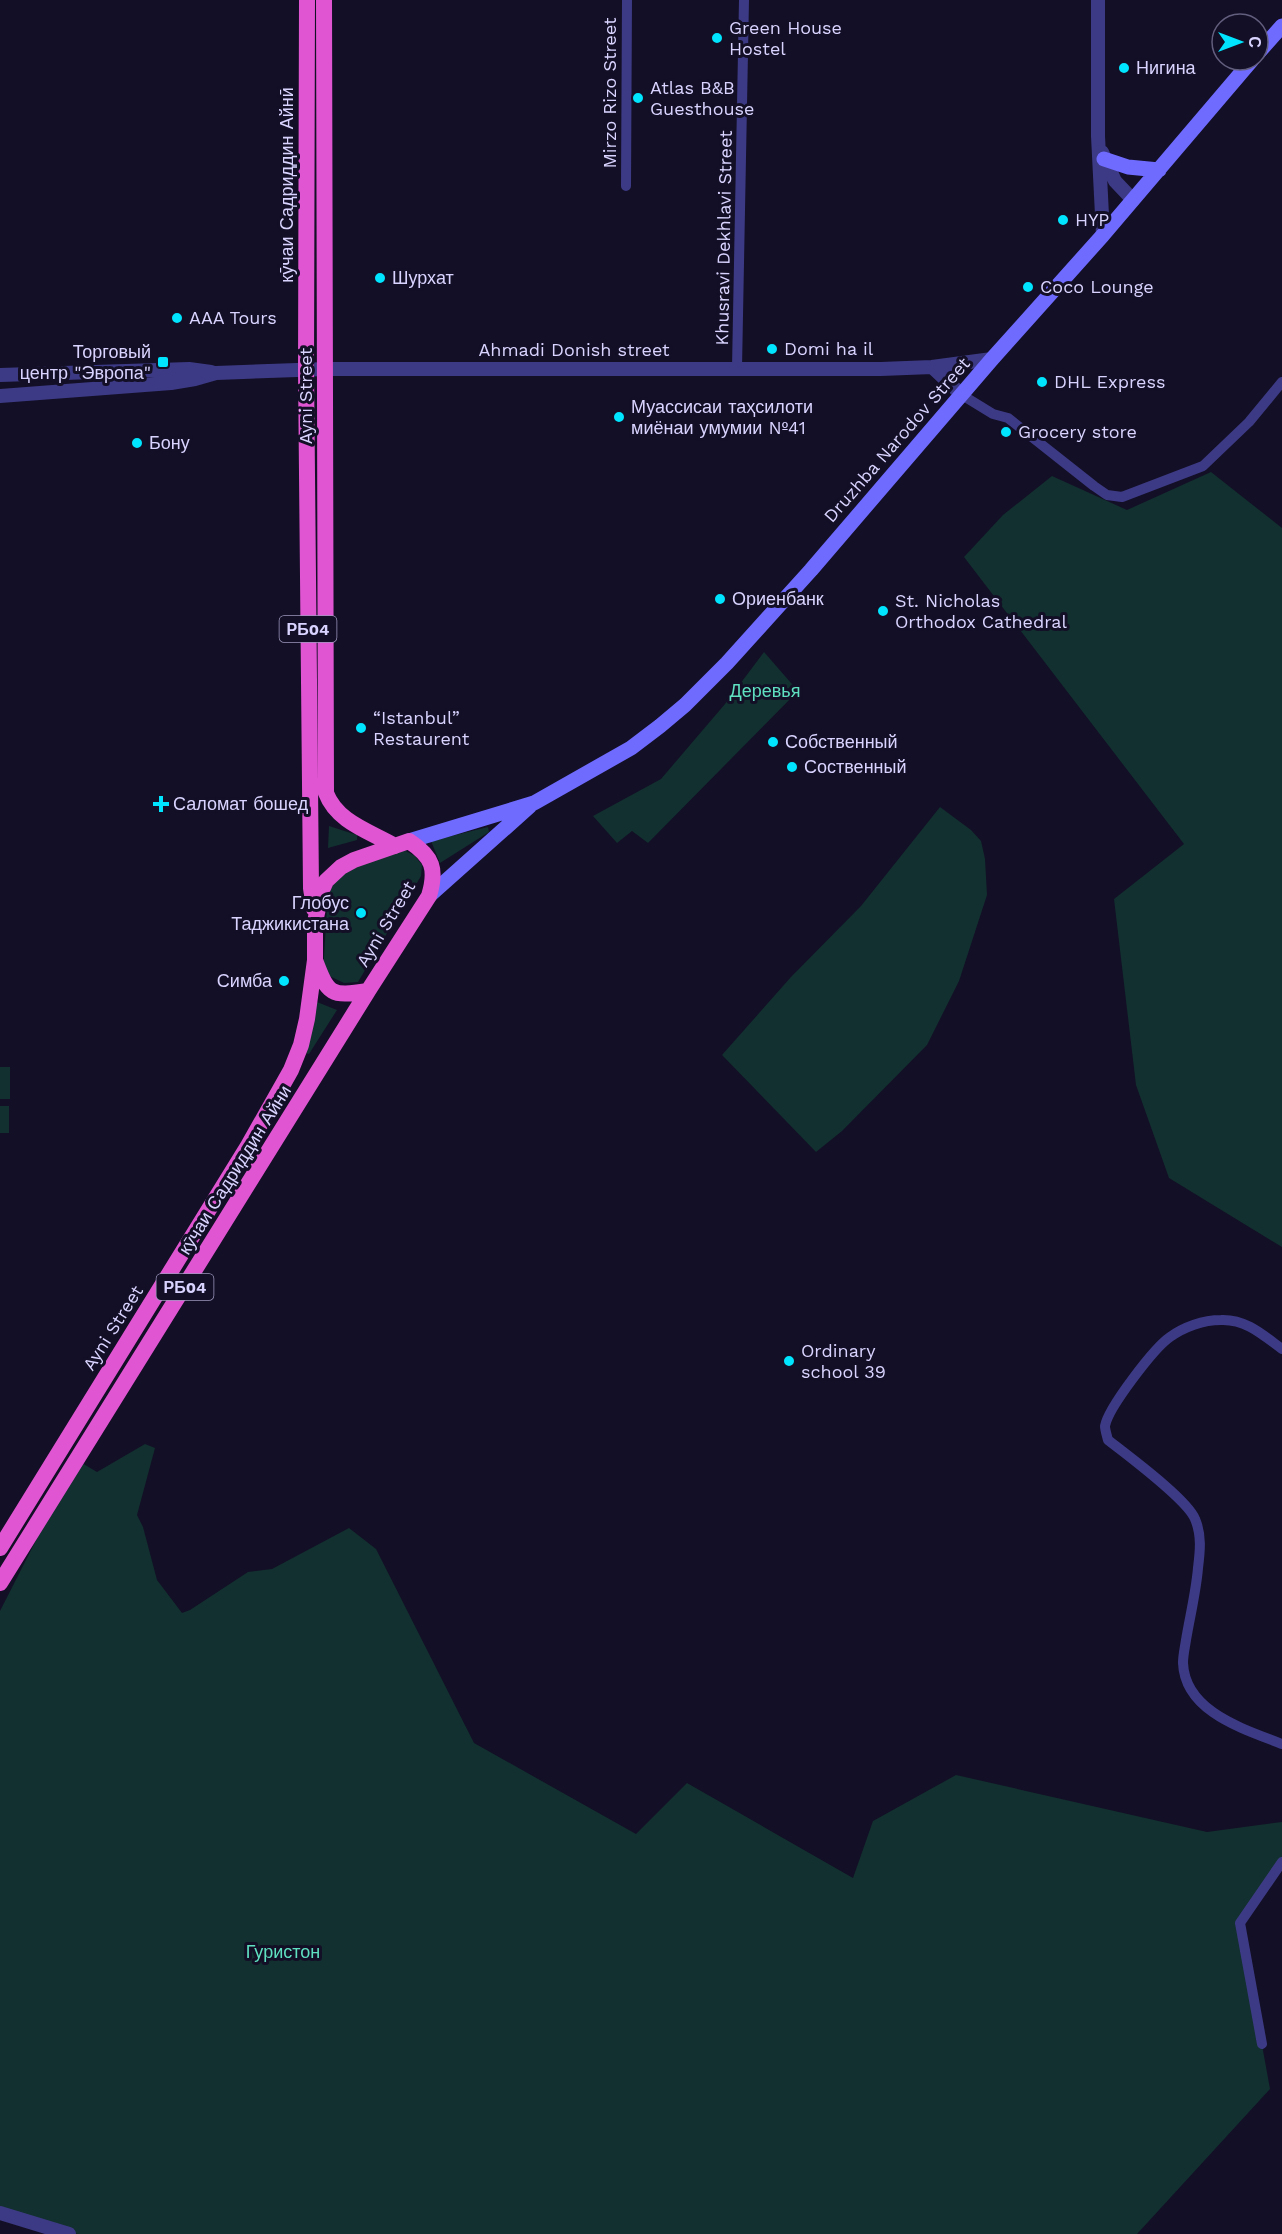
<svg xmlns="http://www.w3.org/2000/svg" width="1282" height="2234" font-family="'Work Sans',sans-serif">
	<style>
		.green { fill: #12302f }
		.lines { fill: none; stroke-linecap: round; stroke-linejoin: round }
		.minor { stroke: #3d3a85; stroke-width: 10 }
		.tertiary { stroke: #3d3a85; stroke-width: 14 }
		.secondary { stroke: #6f6bff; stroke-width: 15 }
		.trunk { stroke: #e055d1; stroke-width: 16 }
		.poi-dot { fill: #00e5ff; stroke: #130f26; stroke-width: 2 }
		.labels { text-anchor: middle; stroke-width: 6; stroke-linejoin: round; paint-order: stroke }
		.shield { fill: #130f26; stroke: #9e99be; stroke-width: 1.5 }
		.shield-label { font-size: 16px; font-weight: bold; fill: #d9d4ff }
		.poi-label { font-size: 18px; fill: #d9d4ff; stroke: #130f26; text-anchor: start }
		.street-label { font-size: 18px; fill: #d9d4ff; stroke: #130f26 }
		.park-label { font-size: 18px; fill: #5fe0c0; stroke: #130f26 }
	</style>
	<rect width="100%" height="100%" fill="#130f26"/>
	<path class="green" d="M1211,472L1282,528V1247L1169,1178L1136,1085L1114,899L1184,844L964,557L1003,515L1052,476L1127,510Z
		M764,652L798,691L648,843L632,831L617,843L593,816L661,779L725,704Z
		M940,807L971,830L981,841L985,859L987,895L959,981L927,1045L842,1131L816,1152L722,1055L791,977L861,906Z
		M329,826L357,835V840L328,848Z
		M488,827L489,832L440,863L431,841Z
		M404,850L415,856L422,865L421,876L358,982L344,983L323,973L328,891L347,868Z
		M317,1002L337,1010L309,1054L305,1053Z
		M0,1067H10V1099H0Z
		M0,1106H9V1133H0Z
		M145,1444L155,1448L137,1515L143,1527L157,1580L182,1613L190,1610L248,1572L272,1569L349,1528L376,1549L474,1743L636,1834L687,1783L853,1878L873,1821L956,1775L1207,1832L1282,1822V1864L1241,1929L1270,2089L1137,2234H78L0,2214V1611L77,1460L97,1472Z"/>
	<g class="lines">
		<path class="minor" d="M626,186L627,0
			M737,368L744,0
			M962,395L993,414L1008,418L1094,486L1107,495L1122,497L1203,466L1249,422L1282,382
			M1282,1349C1263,1335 1246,1319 1221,1320C1203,1320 1184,1327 1170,1337C1154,1348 1108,1408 1105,1426C1105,1430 1107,1436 1108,1440C1127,1455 1187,1499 1195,1519C1202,1535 1200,1552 1198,1568C1196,1592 1190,1616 1186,1640C1185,1647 1183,1655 1183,1663C1185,1712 1244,1729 1282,1744
			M1262,2044L1240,1923L1282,1862"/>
		<path class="tertiary" d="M1098,0V136L1103,235
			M1102,152L1115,181L1133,200
			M932,367L962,395
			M0,375L189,369L211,372
			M0,396L171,383L195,379L216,373L326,369H881L932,367L992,359
			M0,2213L69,2234"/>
		<path class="secondary" d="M1258,53L1282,26
			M1104,159L1128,167L1159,170
			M409,841L534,803L631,748L660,726L685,705L727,663L811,570L992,359L1103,235L1252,60
			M429,896L530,806"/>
		<path class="trunk" d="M307,0L306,370L311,888L314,909
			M324,0L326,793C337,822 369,831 395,846
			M0,1548L248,1146L291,1070L301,1045L307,1019L315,960V922L322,890L326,881L341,867L354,860L409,841C433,857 437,869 429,896L368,991C331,997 328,995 315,960
			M0,1583L368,991"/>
	</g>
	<g class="poi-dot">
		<circle cx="717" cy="38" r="6"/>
		<circle cx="1124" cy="68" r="6"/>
		<circle cx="638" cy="98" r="6"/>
		<circle cx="1063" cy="220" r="6"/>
		<circle cx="380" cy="278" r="6"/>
		<circle cx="1028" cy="287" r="6"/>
		<circle cx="177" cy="318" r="6"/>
		<circle cx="772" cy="349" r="6"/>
		<rect x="157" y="356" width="12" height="12" rx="3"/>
		<circle cx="1042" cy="382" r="6"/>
		<circle cx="619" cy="417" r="6"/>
		<circle cx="1006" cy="432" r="6"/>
		<circle cx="137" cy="443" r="6"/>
		<circle cx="720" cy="599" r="6"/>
		<circle cx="883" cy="611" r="6"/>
		<circle cx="361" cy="728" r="6"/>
		<circle cx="773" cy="742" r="6"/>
		<circle cx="792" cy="767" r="6"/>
		<path d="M158 795h6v6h6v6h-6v6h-6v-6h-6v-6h6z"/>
		<circle cx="361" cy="913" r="6"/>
		<circle cx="284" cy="981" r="6"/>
		<circle cx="789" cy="1361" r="6"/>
	</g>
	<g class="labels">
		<g class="shield">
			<rect x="279.5" y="616" width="57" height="26" rx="4.5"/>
			<rect x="156.5" y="1274" width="57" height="26" rx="4.5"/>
		</g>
		<g class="shield-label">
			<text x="308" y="635">РБ04</text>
			<text x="185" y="1293">РБ04</text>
		</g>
		<g class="poi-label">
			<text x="729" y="34">Green House<tspan x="729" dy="21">Hostel</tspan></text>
			<text x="1136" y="74">Нигина</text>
			<text x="650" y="94">Atlas B&amp;B<tspan x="650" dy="21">Guesthouse</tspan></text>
			<text x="1075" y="226">HYP</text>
			<text x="392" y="284">Шурхат</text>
			<text x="1040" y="293">Coco Lounge</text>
			<text x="189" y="324">AAA Tours</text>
			<text x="784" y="355">Domi ha il</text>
			<text x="151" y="358" text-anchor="end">Торговый<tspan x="151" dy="21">центр "Эвропа"</tspan></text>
			<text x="1054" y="388">DHL Express</text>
			<text x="631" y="413">Муассисаи таҳсилоти<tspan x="631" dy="21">миёнаи умумии №41</tspan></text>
			<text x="1018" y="438">Grocery store</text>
			<text x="149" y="449">Бону</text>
			<text x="732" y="605">Ориенбанк</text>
			<text x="895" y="607">St. Nicholas<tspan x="895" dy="21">Orthodox Cathedral</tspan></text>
			<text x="373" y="724">“Istanbul”<tspan x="373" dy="21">Restaurent</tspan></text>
			<text x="785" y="748">Собственный</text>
			<text x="804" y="773">Соственный</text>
			<text x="173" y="810">Саломат бошед</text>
			<text x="349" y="909" text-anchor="end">Глобус<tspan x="349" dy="21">Таджикистана</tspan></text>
			<text x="272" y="987" text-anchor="end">Симба</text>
			<text x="801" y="1357">Ordinary<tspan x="801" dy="21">school 39</tspan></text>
		</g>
		<g class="street-label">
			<text transform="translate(610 93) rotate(-90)" y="6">Mirzo Rizo Street</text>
			<text transform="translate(287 185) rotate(-90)" y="6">кӯчаи Садриддин Айнӣ</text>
			<text transform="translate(724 238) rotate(-89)" y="6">Khusravi Dekhlavi Street</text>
			<text x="574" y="356">Ahmadi Donish street</text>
			<text transform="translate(306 396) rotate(-90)" y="6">Ayni Street</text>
			<text transform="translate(897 440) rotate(-49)" y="6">Druzhba Narodov Street</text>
			<text transform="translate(386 924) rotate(-59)" y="6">Ayni Street</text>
			<text transform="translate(235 1170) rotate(-58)" y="6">кӯчаи Садриддин Айни</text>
			<text transform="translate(113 1328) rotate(-58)" y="6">Ayni Street</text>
		</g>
		<g class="park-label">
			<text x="765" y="697">Деревья</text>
			<text x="283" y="1958">Гуристон</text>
		</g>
	</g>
	<g transform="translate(1240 42) rotate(90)"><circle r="28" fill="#130f26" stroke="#625e7d" stroke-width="1.5"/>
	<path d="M0-4.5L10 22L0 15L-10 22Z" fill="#00e5ff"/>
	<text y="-9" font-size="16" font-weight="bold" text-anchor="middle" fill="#d9d4ff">С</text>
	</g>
</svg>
